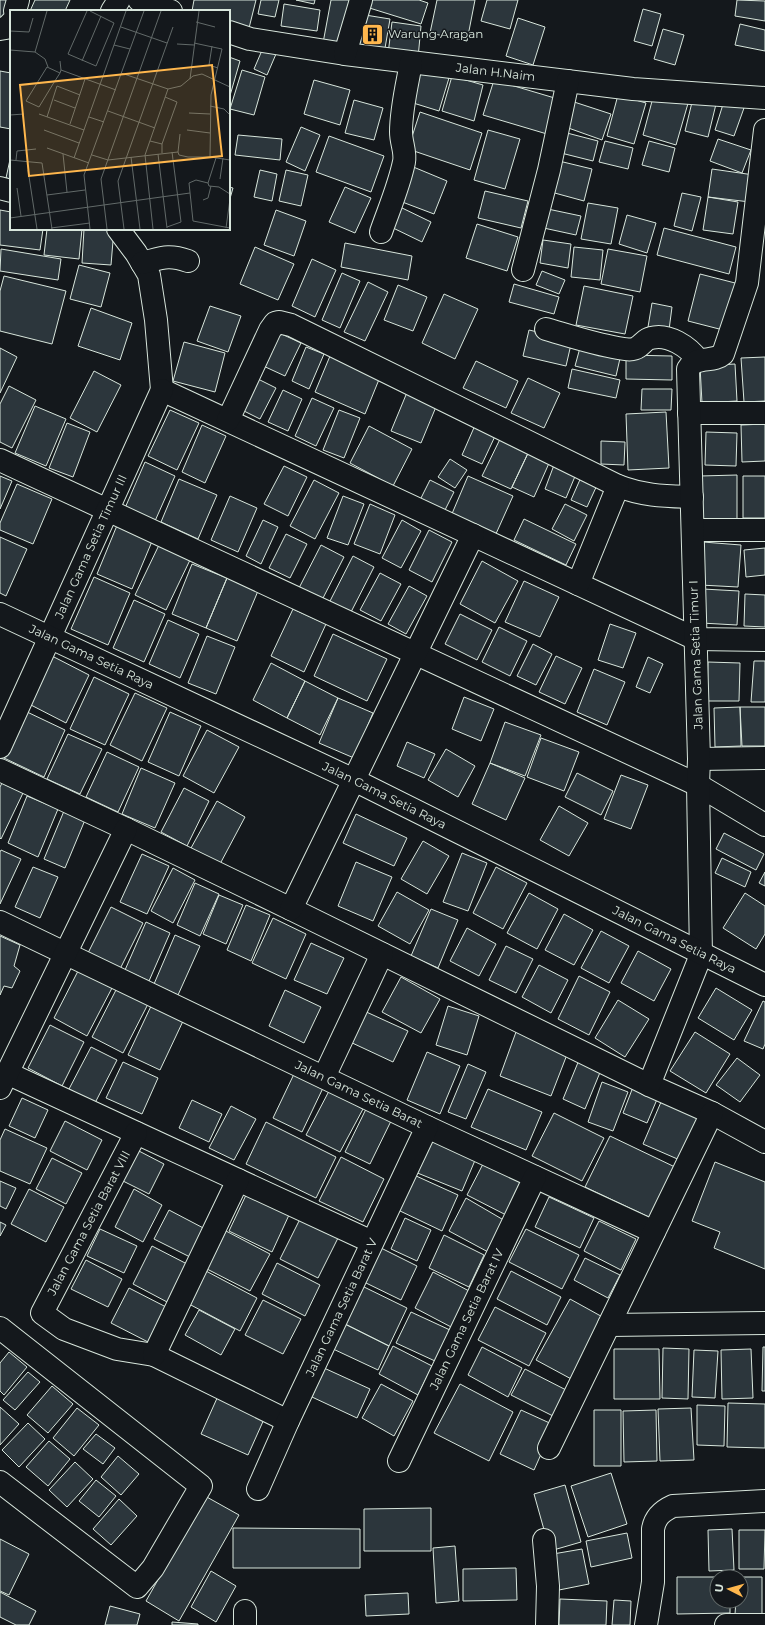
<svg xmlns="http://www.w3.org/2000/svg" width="765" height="1625" font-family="Montserrat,sans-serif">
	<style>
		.building { fill: #2c363c; stroke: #d8e6dc }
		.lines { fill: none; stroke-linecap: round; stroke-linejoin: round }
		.minor-casing { stroke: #d8e6dc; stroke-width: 24 }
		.tertiary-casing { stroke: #d8e6dc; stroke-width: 24 }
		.minor { stroke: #14181c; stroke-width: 22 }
		.tertiary { stroke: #14181c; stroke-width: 22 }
		.labels { text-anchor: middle; stroke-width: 3; stroke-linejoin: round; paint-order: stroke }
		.poi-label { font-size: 12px; fill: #d8e6dc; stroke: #14181c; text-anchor: start }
		.street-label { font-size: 12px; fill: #d8e6dc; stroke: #14181c }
		.inset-road { fill: none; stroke: #626a69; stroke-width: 1 }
		.view { fill: #ffb74d; fill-opacity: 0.15; stroke: #ffb74d; stroke-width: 2 }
		.inset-edge { fill: none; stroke: #d8e6dc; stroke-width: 2 }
	</style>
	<rect width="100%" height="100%" fill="#14181c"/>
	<path class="building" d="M0,0H11L4,20L0,19Z
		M35,0H70L65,11H30Z
		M194,0H256L248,32L229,27V11H192Z
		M261,0H279L275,17L258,14Z
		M296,0H315L314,4Z
		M331,0H351L342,47L323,43Z
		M365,0H419L428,3L421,24L363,6Z
		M437,0H475L467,41L430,33Z
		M487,0H518L510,29L481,21Z
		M737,0L765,1V21L735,16Z
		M284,4L320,10L317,31L281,26Z
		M643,9L661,14L652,46L634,41Z
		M359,14L390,19L384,54L353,50Z
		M518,18L545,27L533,65L506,56Z
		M392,22L421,26L418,58L388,54Z
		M740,24L765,30V51L735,45Z
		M663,29L684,35L675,65L654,59Z
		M263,48L276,54L267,75L254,69Z
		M229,57L240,61L229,99Z
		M242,70L265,77L254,115L230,109Z
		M420,70L449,78L439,111L410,102Z
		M0,71L11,73V129L0,127Z
		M452,76L483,85L474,121L442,111Z
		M314,80L350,90L340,125L304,114Z
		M494,80L558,99L547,134L483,115Z
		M655,90L689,100L676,145L643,135Z
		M694,94L717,100L708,137L685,131Z
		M618,95L646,103L634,144L607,136Z
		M354,100L383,108L374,140L345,133Z
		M568,100L611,114L602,140L560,125Z
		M724,101L744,108L734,136L715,130Z
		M420,112L482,133L470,170L408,149Z
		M301,127L320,135L305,171L286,162Z
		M488,130L520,139L505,189L474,180Z
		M567,133L598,141L593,161L561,153Z
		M238,135L282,139L280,160L235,155Z
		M329,136L384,156L371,192L316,172Z
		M718,139L751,150L742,173L710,161Z
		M605,141L633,148L628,169L599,162Z
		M649,141L675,148L669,172L642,165Z
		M11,155V179L6,178Z
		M559,161L592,169L584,201L551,192Z
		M411,166L447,181L434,214L397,200Z
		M712,169L754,175L750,202L708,197Z
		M260,170L277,174L272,201L254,197Z
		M286,170L308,175L301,206L279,201Z
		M229,187L233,188L229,202Z
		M345,187L371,198L355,233L329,222Z
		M485,191L528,201L521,228L478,218Z
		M682,193L701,197L692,231L674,226Z
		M708,197L738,202L733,234L703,230Z
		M588,203L618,208L611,244L581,239Z
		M398,206L431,222L422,242L389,226Z
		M543,208L581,216L576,235L539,227Z
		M0,210L11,212V229H43L40,250L0,245Z
		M276,210L306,221L294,256L264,245Z
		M627,215L656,223L647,253L619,244Z
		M477,224L518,237L507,271L466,258Z
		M664,228L736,247L729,274L657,255Z
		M47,229H82L79,259L44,255Z
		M84,229H114L111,265L82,263Z
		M543,240L571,244L568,268L540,263Z
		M345,243L412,256L408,280L341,267Z
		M255,247L294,264L278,300L240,284Z
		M574,247L603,250L600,280L571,277Z
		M1,249L61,259L58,280L0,271Z
		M608,249L647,256L640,292L601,284Z
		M312,259L336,270L315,317L292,306Z
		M79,265L110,273L101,307L70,299Z
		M542,271L565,280L559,294L536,285Z
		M342,273L360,281L340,328L322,320Z
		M700,274L739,284L727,331L688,321Z
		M4,276L66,291L52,344L0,331V291Z
		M368,282L388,292L365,341L344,332Z
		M514,284L559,297L554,314L509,302Z
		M398,285L427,297L413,331L384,320Z
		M584,286L633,296L625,334L576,325Z
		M444,294L478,309L455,359L422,343Z
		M652,303L672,307L669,330L648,327Z
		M210,306L241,316L228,352L197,341Z
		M91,308L132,323L120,360L78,346Z
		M529,330L572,340L566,366L523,356Z
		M275,331L301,343L285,376L259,364Z
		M184,342L225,353L215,392L173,381Z
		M581,344L621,354L616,376L575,366Z
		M306,347L324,354L309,389L292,381Z
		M0,348L17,357L0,393Z
		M626,355L672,356V380L626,379Z
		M330,356L380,377L365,414L315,392Z
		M765,357V401L744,402L741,358Z
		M476,361L518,381L506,408L463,388Z
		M735,364L737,401L702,403L700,366Z
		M572,369L620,380L616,398L568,388Z
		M94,371L121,385L97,432L70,418Z
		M254,377L276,388L260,419L238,408Z
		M528,378L560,393L544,428L511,413Z
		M9,386L36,400L12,448L0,442V404Z
		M642,389H672L671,410H641Z
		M283,390L302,399L288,431L268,422Z
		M408,390L438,402L421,443L391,431Z
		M312,398L334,408L316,446L295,436Z
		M35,406L66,419L46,466L15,453Z
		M170,410L199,423L177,470L148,456Z
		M339,410L360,418L344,458L323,450Z
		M666,412L669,468L628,470L626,414Z
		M67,423L90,432L73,477L49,468Z
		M476,423L497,432L482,464L462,455Z
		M765,424V461L742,462L741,425Z
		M202,425L226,436L205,483L182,472Z
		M369,426L412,449L393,486L350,463Z
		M706,432L737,433L736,466L705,465Z
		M503,433L531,447L511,489L482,476Z
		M601,441L625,442L624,465L601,464Z
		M529,451L550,461L534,497L512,487Z
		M450,459L467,470L455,488L438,477Z
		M145,462L175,476L155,521L125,508Z
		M554,465L576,474L566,498L545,489Z
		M284,466L307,477L288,516L264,504Z
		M582,475L598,483L587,507L571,500Z
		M737,475V520H701L700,476Z
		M0,476L12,481L0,509Z
		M468,476L513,496L495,536L451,516Z
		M743,476H765V518H743Z
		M179,479L217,495L198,539L161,522Z
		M314,480L339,493L315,539L290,526Z
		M430,480L454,492L444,512L420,500Z
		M17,484L52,499L33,544L0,530V523Z
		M230,496L257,508L238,552L211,540Z
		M343,496L364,504L348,545L327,538Z
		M370,504L395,515L380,554L354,544Z
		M565,504L587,515L574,541L552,529Z
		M524,519L576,544L566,565L514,540Z
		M263,520L278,527L261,564L246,556Z
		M402,520L421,531L401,568L382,558Z
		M118,523L153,539L132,589L97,574Z
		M429,530L452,542L432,582L409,570Z
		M286,534L307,544L290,578L269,568Z
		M0,537L27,549L6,596L0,593Z
		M703,542L741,545L738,587L700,585Z
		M159,545L190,560L166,610L135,595Z
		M321,545L344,557L322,600L299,588Z
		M765,548V575L746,577L744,550Z
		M353,556L374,567L350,614L329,603Z
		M482,561L518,581L495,623L460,604Z
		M192,564L227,578L206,628L172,614Z
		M380,573L401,584L381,621L360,610Z
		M94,577L130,593L108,645L71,629Z
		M227,578L258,591L237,641L206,628Z
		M524,581L559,597L540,637L505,622Z
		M409,586L427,596L406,634L388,624Z
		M703,589L739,591L737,625L701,623Z
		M745,594L765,595V627L744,626Z
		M134,600L165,614L144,662L113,648Z
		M293,609L326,624L304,672L271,656Z
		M460,614L492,630L477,660L445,644Z
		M168,620L199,634L180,678L149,664Z
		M610,624L636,633L623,668L598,660Z
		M499,627L527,641L510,676L482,662Z
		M333,634L387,659L367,701L314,676Z
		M207,636L235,647L216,694L188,683Z
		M533,644L552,654L536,685L517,676Z
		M52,656L89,675L66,723L29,704Z
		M556,656L582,668L565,704L539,692Z
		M648,657L663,664L650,693L636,687Z
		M754,661H765V702H751Z
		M708,662L740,663L739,701H707Z
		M271,663L305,681L287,718L253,700Z
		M594,669L625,682L607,725L577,712Z
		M94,677L129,694L105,745L70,729Z
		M305,681L338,698L320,735L287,718Z
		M135,693L167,708L142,761L110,745Z
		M464,697L494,709L481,741L452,729Z
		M338,698L373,713L354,758L319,743Z
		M740,707H765V746H742Z
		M740,707L741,746L715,747L714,708Z
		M25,711L65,730L44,777L4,758Z
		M170,712L201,726L179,776L148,762Z
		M505,722L541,735L525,776L490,763Z
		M207,730L239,747L214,793L183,776Z
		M68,734L102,749L80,794L47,779Z
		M541,738L579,752L564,791L527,777Z
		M407,742L435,754L424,778L397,766Z
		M446,749L475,766L458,797L428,780Z
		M107,752L139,767L118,812L86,797Z
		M490,763L525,778L506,820L472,804Z
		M141,768L175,783L155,828L122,814Z
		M577,773L613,791L601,815L565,797Z
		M621,775L648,785L631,829L604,819Z
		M2,783L23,793L1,839L0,838V787Z
		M184,788L209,801L187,846L161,832Z
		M27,796L58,809L38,857L8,843Z
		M217,801L245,817L220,864L191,848Z
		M559,806L588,823L569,856L540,840Z
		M64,811L85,820L65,868L44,859Z
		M356,814L407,838L394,866L343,843Z
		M724,833L764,854L756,870L716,849Z
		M423,841L449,856L427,894L401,879Z
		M1,850L21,859L0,904V852Z
		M462,853L487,863L468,911L443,902Z
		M142,854L169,866L147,914L120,902Z
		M722,858L751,872L745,887L715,873Z
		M356,862L392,877L373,921L338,906Z
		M33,867L58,877L40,918L15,907Z
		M496,867L527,883L503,929L473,913Z
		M173,868L195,880L173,923L151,911Z
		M765,872V886L759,883Z
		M195,883L219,894L200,936L177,925Z
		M397,892L429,910L410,944L378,926Z
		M529,893L558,909L537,949L507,933Z
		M745,893L765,906V934L756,949L723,928Z
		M219,895L243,905L226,944L203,934Z
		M246,905L270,915L251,961L227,950Z
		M111,907L143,923L120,969L88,953Z
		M431,909L458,920L438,968L411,956Z
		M564,914L593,930L574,965L545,950Z
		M273,918L306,934L286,979L252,963Z
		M146,922L170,933L149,981L125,970Z
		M467,928L496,944L479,976L450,961Z
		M601,931L629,946L609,983L581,968Z
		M175,935L200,946L178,995L154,984Z
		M0,936L20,945L14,966L20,971L12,988L4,986L0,995Z
		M311,943L344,958L327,994L294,980Z
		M506,946L533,959L516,993L489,980Z
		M638,951L671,969L654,1001L621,983Z
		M539,965L568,980L551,1013L522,997Z
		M78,971L112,988L87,1036L54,1018Z
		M579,976L610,992L589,1035L558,1019Z
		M401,977L440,999L421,1033L382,1012Z
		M117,988L148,1004L123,1053L92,1037Z
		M716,988L752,1010L734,1040L698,1018Z
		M285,990L321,1007L304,1043L269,1026Z
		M618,1000L649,1019L625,1057L595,1038Z
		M763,1001L765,1002V1044L763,1049L744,1041Z
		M152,1004L184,1019L160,1070L128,1055Z
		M448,1006L479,1016L467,1055L436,1045Z
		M362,1010L408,1031L393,1062L348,1041Z
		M50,1025L84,1042L62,1086L28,1068Z
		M516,1032L568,1052L551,1096L500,1076Z
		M695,1032L730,1054L706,1093L670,1071Z
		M91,1047L117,1060L95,1103L69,1089Z
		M427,1052L460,1066L440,1114L407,1100Z
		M737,1058L760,1075L740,1102L716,1085Z
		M579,1060L601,1070L585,1109L563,1099Z
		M123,1062L158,1078L142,1114L106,1098Z
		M468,1064L486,1072L466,1119L448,1112Z
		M294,1074L323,1088L302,1132L273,1118Z
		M602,1082L628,1092L613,1131L588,1122Z
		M633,1087L658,1097L647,1123L623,1113Z
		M488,1089L542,1112L526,1150L471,1127Z
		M329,1091L363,1109L340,1152L306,1135Z
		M22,1098L48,1110L35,1138L9,1126Z
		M192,1100L222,1114L209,1142L179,1128Z
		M661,1102L699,1118L682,1161L643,1144Z
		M231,1106L256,1119L234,1160L209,1148Z
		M367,1107L392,1119L370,1164L345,1152Z
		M554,1113L604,1138L582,1181L532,1156Z
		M65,1121L102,1140L87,1170L50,1151Z
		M266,1122L336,1157L316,1198L246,1164Z
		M5,1129L47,1148L30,1184L0,1171V1140Z
		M610,1136L677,1168L653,1219L585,1187Z
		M428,1139L476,1158L462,1191L415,1172Z
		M137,1150L164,1164L149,1194L123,1181Z
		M341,1157L384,1179L363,1222L319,1201Z
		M52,1158L82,1173L66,1204L36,1189Z
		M484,1162L527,1184L510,1217L467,1195Z
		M715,1162L765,1182V1269L714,1248L720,1232L692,1221Z
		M414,1175L458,1195L442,1231L398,1210Z
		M0,1181L16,1188L6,1209L0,1206Z
		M29,1189L64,1207L46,1242L11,1224Z
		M134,1189L162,1205L143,1242L115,1227Z
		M246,1195L289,1215L272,1252L229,1231Z
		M549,1197L594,1218L580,1248L535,1227Z
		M466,1198L507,1222L490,1253L449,1231Z
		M169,1210L209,1231L194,1259L154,1239Z
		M301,1217L339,1236L318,1278L280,1259Z
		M405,1218L431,1230L417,1261L391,1249Z
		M599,1221L636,1239L621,1270L584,1251Z
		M0,1222L6,1225L0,1236Z
		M100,1229L137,1246L124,1273L87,1256Z
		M526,1229L579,1255L562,1289L509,1262Z
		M226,1231L270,1254L250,1291L207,1269Z
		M444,1235L484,1255L469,1287L429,1268Z
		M152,1246L189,1265L169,1303L133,1284Z
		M381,1248L417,1266L401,1300L364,1282Z
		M585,1258L620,1275L608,1298L574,1280Z
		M86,1260L122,1279L108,1307L71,1289Z
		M277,1263L320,1285L305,1316L262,1294Z
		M206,1271L257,1298L240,1331L189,1304Z
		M511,1271L561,1297L547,1325L497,1299Z
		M433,1272L471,1292L453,1328L415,1308Z
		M360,1285L407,1308L389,1346L343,1323Z
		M129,1288L168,1308L150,1343L111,1323Z
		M570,1299L608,1320L575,1381L536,1360Z
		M263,1300L301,1319L283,1354L245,1335Z
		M495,1307L546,1333L529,1366L478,1340Z
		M199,1310L235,1329L221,1355L185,1335Z
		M411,1312L450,1330L435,1361L396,1343Z
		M343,1323L389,1346L378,1370L331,1348Z
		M393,1346L432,1366L418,1395L379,1374Z
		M482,1347L522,1368L508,1397L468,1375Z
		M763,1347H765V1391H762Z
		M663,1348L689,1349L688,1399L662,1398Z
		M614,1349H659L660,1399H614Z
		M751,1349L753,1398L722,1399L721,1350Z
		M694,1350L718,1351L715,1398L692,1397Z
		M9,1352L27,1367L4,1395L0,1391V1363Z
		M324,1368L370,1389L357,1418L312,1397Z
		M525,1369L572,1393L559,1419L511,1395Z
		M28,1372L40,1382L15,1410L3,1400Z
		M381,1384L413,1401L394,1436L362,1418Z
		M460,1384L513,1412L489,1461L434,1433Z
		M52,1386L73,1404L48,1433L27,1415Z
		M218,1396L265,1417L248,1455L201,1434Z
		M728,1403L765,1404V1448L727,1447Z
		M697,1405L725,1406L724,1446L697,1445Z
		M0,1407L19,1424L0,1445Z
		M77,1408L99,1425L74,1456L53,1438Z
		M691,1408L694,1460L660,1461L658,1409Z
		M521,1410L554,1425L534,1470L500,1454Z
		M594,1410H621V1466H594Z
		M656,1410L657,1461L624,1462L623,1411Z
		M28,1423L45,1439L19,1467L2,1450Z
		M96,1434L115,1448L103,1464L83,1449Z
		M49,1441L70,1459L48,1486L26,1467Z
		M118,1456L139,1474L121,1495L101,1477Z
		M75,1462L93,1479L67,1507L49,1490Z
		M611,1473L627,1524L588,1537L571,1486Z
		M96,1480L116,1496L99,1517L79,1501Z
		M565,1485L581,1542L550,1551L534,1494Z
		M205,1496L239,1515L179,1621L146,1601Z
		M119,1499L137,1516L111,1545L93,1529Z
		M431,1508V1551H364V1509Z
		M233,1528L360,1529V1568H233Z
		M732,1529L734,1570L709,1571L708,1530Z
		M739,1530H765L764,1569H739Z
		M627,1533L632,1558L591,1567L586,1541Z
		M0,1539L29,1554L9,1595L0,1591Z
		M455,1546L459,1601L436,1603L433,1548Z
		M582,1549L589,1584L559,1590L553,1554Z
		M516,1568L517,1600L463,1601V1569Z
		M211,1571L236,1586L216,1622L191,1607Z
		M677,1577H730H717V1601H730V1613L677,1614Z
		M741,1577H762V1615L735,1614L736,1601H741Z
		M0,1592L36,1611L29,1625H16L0,1617Z
		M408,1593L409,1614L366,1616L365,1595Z
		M560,1599L607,1601L606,1625H559Z
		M614,1600L631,1601L630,1625H612Z
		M110,1606L140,1614L137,1625H105Z
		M172,1622L198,1624V1625H172Z"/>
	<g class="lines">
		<defs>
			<g id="minor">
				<path d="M139,0L171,11"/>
				<path d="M15,11L18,0"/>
				<path d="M112,11L119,0"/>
				<path d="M0,29L6,28L11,23"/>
				<path id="s1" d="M229,32L250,39L345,54L633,89L765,98"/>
				<path d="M345,54L361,0"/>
				<path d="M0,188L11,191"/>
				<path d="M118,229L136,253L149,275L156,320L162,390"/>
				<path d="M381,232C389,209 399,186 404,162C406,152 401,143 401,132C401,109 407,85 411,63"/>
				<path d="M142,263C162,258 168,254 188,261"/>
				<path d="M523,270L549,170L568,81"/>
				<path d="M546,329C570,336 594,344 618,348C624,349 633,351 638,347C643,344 645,339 651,338C668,333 689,347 698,360"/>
				<path d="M162,390L696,639L765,640"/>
				<path d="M689,413H765"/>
				<path d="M228,420L270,330L275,323L279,322L291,325L618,486C644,496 665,496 692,497"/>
				<path d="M0,460L698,785L765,825"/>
				<path d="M693,530H765"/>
				<path d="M578,584L618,486"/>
				<path id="s2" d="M0,747L162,390"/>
				<path d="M699,759L765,758"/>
				<path d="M0,770L126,829L291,909L649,1085L712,1113L765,1142"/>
				<path d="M291,909L473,535"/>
				<path id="s3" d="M0,922L427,1127L654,1232"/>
				<path d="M7,1073L372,1242"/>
				<path d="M324,1077L382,954"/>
				<path d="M649,1085L701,955L698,785L699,759L688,369C696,355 713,363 723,354L747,283L765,130"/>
				<path d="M0,1088L126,829"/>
				<path d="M136,1133L42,1313L64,1329L117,1349L154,1355L288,1421"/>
				<path d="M609,1325L765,1323"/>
				<path d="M0,1328L201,1486L153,1568L137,1587L0,1482"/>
				<path d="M154,1355L238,1180"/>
				<path d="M549,1448L712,1113"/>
				<path id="s4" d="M399,1461L535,1177"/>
				<path id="s5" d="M258,1489L288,1421L427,1127"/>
				<path d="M544,1540L548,1586L547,1625"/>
				<path d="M245,1625V1611"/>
				<path d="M646,1625L653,1582V1529C655,1517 662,1511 673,1506L765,1501"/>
				<path d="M726,1625H765"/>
			</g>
			<g id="tertiary">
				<path id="s6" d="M0,614L354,780L765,985"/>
			</g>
		</defs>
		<use href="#minor" class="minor-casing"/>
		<use href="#tertiary" class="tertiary-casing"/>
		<use href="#minor" class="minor"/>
		<use href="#tertiary" class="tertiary"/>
	</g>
	<defs>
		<symbol id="building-square" viewBox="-11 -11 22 22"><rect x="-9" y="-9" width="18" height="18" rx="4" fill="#ffb74d" stroke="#14181c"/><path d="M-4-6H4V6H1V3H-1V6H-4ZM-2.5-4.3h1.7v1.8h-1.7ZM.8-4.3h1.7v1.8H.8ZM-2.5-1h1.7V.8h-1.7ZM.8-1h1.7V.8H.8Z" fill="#111"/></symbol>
	</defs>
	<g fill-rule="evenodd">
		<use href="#building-square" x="360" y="22" width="25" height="25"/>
	</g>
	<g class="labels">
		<g class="poi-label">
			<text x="388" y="38">Warung Arapan</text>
		</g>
		<g class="street-label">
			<text dy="4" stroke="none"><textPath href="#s1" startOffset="270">Jalan H.Naim</textPath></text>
			<text dy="4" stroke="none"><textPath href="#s2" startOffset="220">Jalan Gama Setia Timur III</textPath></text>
			<text transform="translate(696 655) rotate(-92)" y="4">Jalan Gama Setia Timur I</text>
			<text dy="4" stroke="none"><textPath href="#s6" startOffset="101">Jalan Gama Setia Raya</textPath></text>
			<text dy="4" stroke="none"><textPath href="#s6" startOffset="425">Jalan Gama Setia Raya</textPath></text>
			<text dy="4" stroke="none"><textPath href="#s6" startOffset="749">Jalan Gama Setia Raya</textPath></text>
			<text dy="4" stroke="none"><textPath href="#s3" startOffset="398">Jalan Gama Setia Barat</textPath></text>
			<text transform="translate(89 1223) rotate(-62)" y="4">Jalan Gama Setia Barat VIII</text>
			<text dy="4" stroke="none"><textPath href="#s5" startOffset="200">Jalan Gama Setia Barat V</textPath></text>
			<text dy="4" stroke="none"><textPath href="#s4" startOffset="157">Jalan Gama Setia Barat IV</textPath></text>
		</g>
	</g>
	<g transform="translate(10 10)">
		<rect width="220" height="220" fill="#14181c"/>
		<path class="inset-road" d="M77,1L58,44L86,56L104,13L80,1M186,12L205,17M111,17L157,33M0,21L19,22L23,8M184,33L212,39L201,85L200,147L220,150M167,34L184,35M104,35L120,39M202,36L199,55L208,58M0,40L25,42L35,49L38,57M25,42L37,1M72,51L91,6M51,60L106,80M50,63L37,57L16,91L29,97L43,74L50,63L51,60L50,51M111,63L158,79M180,69L189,1M158,79L171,76L183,66L192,64L220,77M44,90L65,98M200,96L214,99L220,105M98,101L145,118M179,103L200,104M29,104L74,120M0,105L14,104M37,107L47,76L70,85M79,107L94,112M60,114L75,69M34,120L69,133M177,120L200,123M140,131L152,134M37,138L79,153M168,142L169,145L178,147H200M168,142L170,124M152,143V134L167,92L155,87M53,144L57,182M148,144L157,218M82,145L98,150L168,142M121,147L130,219M64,148L116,1M0,150L32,153L42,219M6,150L7,141L26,139M18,160L27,219M210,169L213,148M198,173L186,170L179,173L183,211L220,218M198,173L199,176L209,177L220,184M198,173L206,148M7,178L11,206M37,185L75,180M193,190L198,188L201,176M0,208L180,183M157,217L171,212L162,142M41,218L80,213M216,218L220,189M80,219L74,165L134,1M97,219L91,169L151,1M114,219L108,171L163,17M143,219L135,145L158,79"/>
		<path class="view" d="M202,55L212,146L19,166L10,75Z"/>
		<rect width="220" height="220" class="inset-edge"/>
	</g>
	<g transform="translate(729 1589) rotate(276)"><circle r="19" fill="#14181c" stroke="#626a69"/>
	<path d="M0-3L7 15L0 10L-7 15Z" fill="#ffb74d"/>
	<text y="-6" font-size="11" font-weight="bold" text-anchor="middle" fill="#d8e6dc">U</text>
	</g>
</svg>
